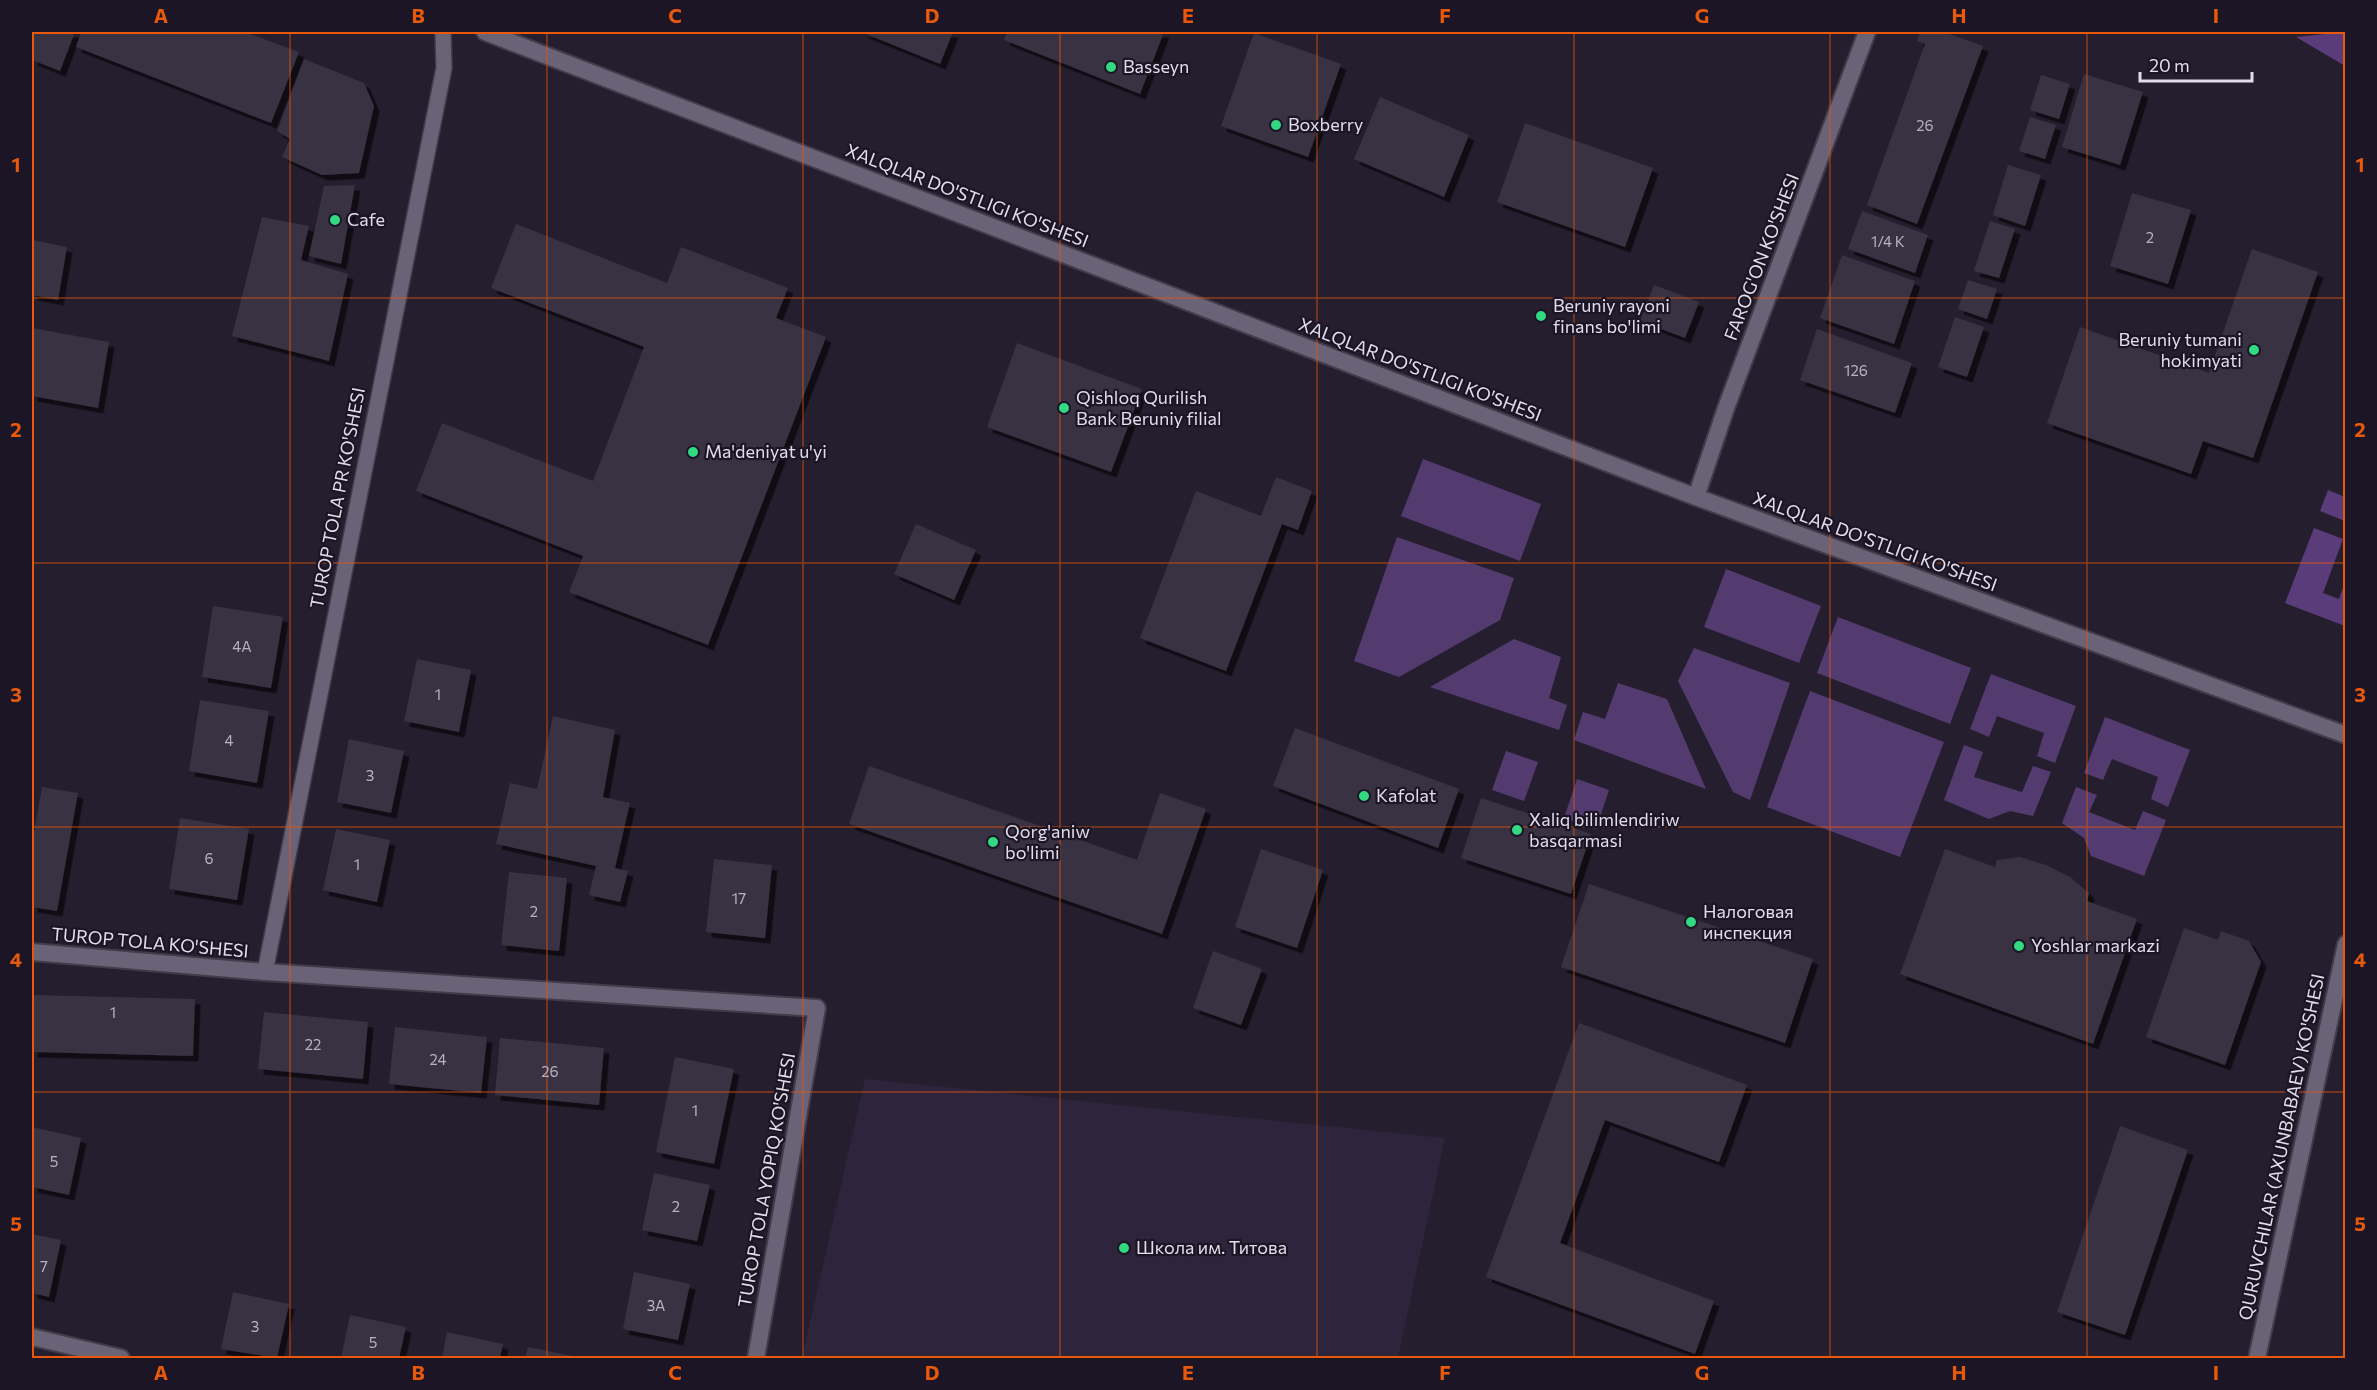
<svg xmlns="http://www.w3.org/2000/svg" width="2377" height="1390" font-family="Commissioner,sans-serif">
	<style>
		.built { fill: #2e243b }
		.green { fill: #543b6f }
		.forest { fill: #5b3c7b }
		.building { fill: #393143; filter: url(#shadow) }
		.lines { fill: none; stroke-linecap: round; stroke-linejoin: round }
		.service-casing { stroke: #423b49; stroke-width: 18 }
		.minor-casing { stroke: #423b49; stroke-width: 20 }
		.tertiary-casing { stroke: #423b49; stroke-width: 20 }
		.service { stroke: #6a6276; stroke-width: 15 }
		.minor { stroke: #6a6276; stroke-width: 16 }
		.tertiary { stroke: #6a6276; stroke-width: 16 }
		.grid { fill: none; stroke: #e8590c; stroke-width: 1.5; stroke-opacity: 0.55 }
		.poi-dot { fill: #32d882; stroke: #1c1525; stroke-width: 2 }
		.labels { text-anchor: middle; stroke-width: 4.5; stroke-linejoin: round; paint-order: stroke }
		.number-label { font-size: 15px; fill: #b8b2c0 }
		.poi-label { font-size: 18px; fill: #e2dde9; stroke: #1c1525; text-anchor: start }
		.street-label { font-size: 18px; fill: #e2dde9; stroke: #1c1525 }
		.neatline { fill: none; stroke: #e8590c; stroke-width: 2 }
		.grid-label { font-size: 20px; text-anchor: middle; font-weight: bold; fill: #e8590c }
	</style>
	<defs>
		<filter id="shadow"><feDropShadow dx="5.5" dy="5.5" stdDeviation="0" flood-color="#0009"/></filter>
	</defs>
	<rect width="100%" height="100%" fill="#251e2f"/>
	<path class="built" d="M865,1079L1445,1138L1398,1358H802Z"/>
	<path class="green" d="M1423,459L1541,504L1520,561L1401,516Z
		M1397,537L1514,578L1500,620L1399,677L1354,661Z
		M1726,569L1821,606L1799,663L1704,627Z
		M1838,617L1971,668L1950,724L1817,673Z
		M1514,639L1561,657L1549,698L1567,705L1559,730L1430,687Z
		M1694,648L1790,683L1750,800L1733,792L1678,681Z
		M1991,674L2076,706L2055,763L2037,756L2044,733L1997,716L1989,737L1970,729Z
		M1618,683L1667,699L1706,789L1574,740L1583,712L1605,719Z
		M1810,691L1944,742L1900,857L1767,807Z
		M2105,717L2190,750L2168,807L2151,799L2158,777L2112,759L2103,780L2084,773Z
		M1964,745L1983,752L1974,777L2022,792L2033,766L2051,772L2033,816L2010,811L1989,819L1944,800Z
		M1506,751L1538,762L1524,801L1492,790Z
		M1577,779L1609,790L1596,829L1564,818Z
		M2076,787L2097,795L2089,812L2135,830L2143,811L2166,820L2144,876L2091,856L2084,838L2062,823Z"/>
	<path class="forest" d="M2345,32V66L2296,37Z
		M2328,490L2345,497V521L2320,511Z
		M2314,528L2343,539L2323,593L2339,599L2345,582V626L2285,603Z"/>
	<path class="building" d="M32,32H75L60,71L32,60Z
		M81,32H245L299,52L271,123L76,47Z
		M861,32H953L940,64Z
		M1007,32H1164L1140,94L1004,40Z
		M1920,32H1944L1983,46L1917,224L1867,205L1925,44L1917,41Z
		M1254,33L1341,64L1308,157L1221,126Z
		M304,59L364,83L374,106L359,173L322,175L282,157L290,139L277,131Z
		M2084,74L2143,92L2120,165L2062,147Z
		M2041,75L2070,84L2059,119L2030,110Z
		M1380,97L1469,135L1444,197L1354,159Z
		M2030,117L2056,125L2045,159L2019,151Z
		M1525,123L1653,168L1625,247L1497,202Z
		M2008,165L2041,175L2025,226L1993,215Z
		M355,185L341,264L309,256L324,186Z
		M2132,193L2191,210L2168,284L2110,266Z
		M1862,211L1928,235L1915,273L1848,249Z
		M262,217L309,226L301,260L348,274L329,361L232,336Z
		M1990,221L2015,229L1999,278L1974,271Z
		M516,224L667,283L681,247L788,288L776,318L826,337L708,645L569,592L583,556L416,491L442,423L593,481L644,347L491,288Z
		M32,240L67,247L58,300L32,295Z
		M2252,249L2318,272L2253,458L2203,441L2191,474L2047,423L2080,327L2209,373Z
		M1842,255L1915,281L1894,344L1820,318Z
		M1968,280L1997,289L1987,319L1958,309Z
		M1654,285L1699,302L1685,338L1640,321Z
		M1955,317L1984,327L1967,377L1938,367Z
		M32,328L109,342L98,408L32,396Z
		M1817,329L1912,363L1895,413L1800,380Z
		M1017,343L1142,389L1111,472L987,427Z
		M1276,477L1312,491L1298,530L1282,524L1226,671L1140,638L1196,491L1261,516Z
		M916,524L976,550L954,600L894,574Z
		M213,606L283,617L271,688L202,677Z
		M417,659L471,670L459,732L404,721Z
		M200,700L269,711L257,783L189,771Z
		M553,716L615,730L603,797L630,803L615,868L628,871L620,902L589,895L596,866L496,844L510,783L537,789Z
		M1295,728L1459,789L1438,848L1273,786Z
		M349,739L404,751L391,813L337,802Z
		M869,766L1137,860L1160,793L1206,809L1162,934L849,824Z
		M42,787L78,793L57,911L32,907V844Z
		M1481,798L1591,834L1571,894L1461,858Z
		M180,818L249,829L237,900L169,889Z
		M336,829L390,840L377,902L323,890Z
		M1261,849L1323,870L1297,948L1235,927Z
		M1945,849L1995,867L1997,860L2020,857L2046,865L2070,877L2089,893L2087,901L2137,919L2093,1044L1900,974Z
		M714,859L772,865L765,938L706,932Z
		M509,872L567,878L559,951L501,945Z
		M1589,884L1813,959L1785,1043L1561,967Z
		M2184,928L2218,940L2221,931L2249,941L2261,962L2225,1065L2146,1037Z
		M1213,951L1262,969L1241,1025L1193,1008Z
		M32,995L195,999L193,1056L32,1052Z
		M264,1012L368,1022L363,1079L258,1069Z
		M1579,1023L1747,1085L1719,1162L1605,1120L1560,1243L1714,1301L1695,1354L1486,1277Z
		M395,1027L487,1037L481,1093L389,1084Z
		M500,1038L604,1048L599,1105L495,1095Z
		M675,1057L734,1069L714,1164L656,1152Z
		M2120,1126L2188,1150L2125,1335L2057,1312Z
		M32,1127L81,1138L69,1195L32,1187Z
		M654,1173L710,1185L697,1241L642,1230Z
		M32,1234L61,1240L49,1297L32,1293Z
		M634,1272L690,1284L678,1340L623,1329Z
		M233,1292L289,1304L277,1358L221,1349Z
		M350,1315L406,1327L399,1358H341Z
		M447,1332L503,1344L500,1358H442Z
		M528,1347L577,1357V1358H525Z"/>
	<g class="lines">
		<defs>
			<path id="service" d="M265,972L444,68L443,32"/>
			<path id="minor" d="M1696,497L1726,408L1867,32
				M32,952L265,972L817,1008L756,1358
				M32,1337L121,1358"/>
			<path id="tertiary" d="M485,32L1696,497L2346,735
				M2257,1358L2346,944"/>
		</defs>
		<use href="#service" class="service-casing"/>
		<use href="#minor" class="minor-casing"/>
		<use href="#tertiary" class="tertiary-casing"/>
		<use href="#service" class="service"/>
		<use href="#minor" class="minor"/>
		<use href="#tertiary" class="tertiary"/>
	</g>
	<path class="grid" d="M290,32V1358M547,32V1358M803,32V1358M1060,32V1358M1317,32V1358M1574,32V1358M1830,32V1358M2087,32V1358M32,298H2346M32,563H2346M32,827H2346M32,1092H2346"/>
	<g class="poi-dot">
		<circle cx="1111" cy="67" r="6"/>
		<circle cx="1276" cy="125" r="6"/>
		<circle cx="335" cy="220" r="6"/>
		<circle cx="1541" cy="316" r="6"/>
		<circle cx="2254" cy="350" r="6"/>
		<circle cx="1064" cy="408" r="6"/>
		<circle cx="693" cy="452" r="6"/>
		<circle cx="1364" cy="796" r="6"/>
		<circle cx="1517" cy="830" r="6"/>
		<circle cx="993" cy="842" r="6"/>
		<circle cx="1691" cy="922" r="6"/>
		<circle cx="2019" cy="946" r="6"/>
		<circle cx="1124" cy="1248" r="6"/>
	</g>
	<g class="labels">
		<g class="number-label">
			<text x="1925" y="131">26</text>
			<text x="2150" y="243">2</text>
			<text x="1888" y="247">1/4 K</text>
			<text x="1856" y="376">126</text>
			<text x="242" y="652">4A</text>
			<text x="438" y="700">1</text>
			<text x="229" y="746">4</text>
			<text x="370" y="781">3</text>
			<text x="209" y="864">6</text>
			<text x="357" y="870">1</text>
			<text x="739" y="904">17</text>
			<text x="534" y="917">2</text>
			<text x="113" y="1018">1</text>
			<text x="313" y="1050">22</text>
			<text x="438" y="1065">24</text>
			<text x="550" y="1077">26</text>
			<text x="695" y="1116">1</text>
			<text x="54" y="1167">5</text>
			<text x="676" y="1212">2</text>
			<text x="44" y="1272">7</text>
			<text x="656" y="1311">3A</text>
			<text x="255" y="1332">3</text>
			<text x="373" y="1348">5</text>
		</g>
		<g class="poi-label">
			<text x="1123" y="73">Basseyn</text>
			<text x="1288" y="131">Boxberry</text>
			<text x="347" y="226">Cafe</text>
			<text x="1553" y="312">Beruniy rayoni<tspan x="1553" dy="21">finans bo'limi</tspan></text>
			<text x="2242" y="346" text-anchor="end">Beruniy tumani<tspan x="2242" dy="21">hokimyati</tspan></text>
			<text x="1076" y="404">Qishloq Qurilish<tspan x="1076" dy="21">Bank Beruniy filial</tspan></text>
			<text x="705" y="458">Ma'deniyat u'yi</text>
			<text x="1376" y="802">Kafolat</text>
			<text x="1529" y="826">Xaliq bilimlendiriw<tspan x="1529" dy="21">basqarmasi</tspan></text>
			<text x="1005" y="838">Qorg'aniw<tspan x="1005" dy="21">bo'limi</tspan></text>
			<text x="1703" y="918">Налоговая<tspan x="1703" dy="21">инспекция</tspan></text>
			<text x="2031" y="952">Yoshlar markazi</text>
			<text x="1136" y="1254">Школа им. Титова</text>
		</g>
		<g class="street-label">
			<text transform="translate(967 196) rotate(21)" y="6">XALQLAR DO'STLIGI KO'SHESI</text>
			<text transform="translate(1762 257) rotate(-69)" y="6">FAROG'ON KO'SHESI</text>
			<text transform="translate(1420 370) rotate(21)" y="6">XALQLAR DO'STLIGI KO'SHESI</text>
			<text transform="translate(338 498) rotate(-79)" y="6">TUROP TOLA PR KO'SHESI</text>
			<text transform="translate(1875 542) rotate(20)" y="6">XALQLAR DO'STLIGI KO'SHESI</text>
			<text transform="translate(150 943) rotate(5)" y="6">TUROP TOLA KO'SHESI</text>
			<text transform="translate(2282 1147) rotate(-78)" y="6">QURUVCHILAR (AXUNBABAEV) KO'SHESI</text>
			<text transform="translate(767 1180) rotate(-80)" y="6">TUROP TOLA YOPIQ KO'SHESI</text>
		</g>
	</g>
	<rect width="2377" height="1390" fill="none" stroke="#1c1525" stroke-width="66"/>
	<path d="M2140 72v9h112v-9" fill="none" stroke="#e2dde9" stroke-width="3"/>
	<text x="2149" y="72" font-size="18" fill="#e2dde9" stroke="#1c1525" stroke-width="4.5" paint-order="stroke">20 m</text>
	<rect x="33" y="33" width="2311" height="1324" class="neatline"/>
	<g class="grid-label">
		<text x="161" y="23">A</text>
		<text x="418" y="23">B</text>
		<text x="675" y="23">C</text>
		<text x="932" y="23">D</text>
		<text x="1188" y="23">E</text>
		<text x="1445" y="23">F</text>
		<text x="1702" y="23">G</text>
		<text x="1959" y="23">H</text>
		<text x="2216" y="23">I</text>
		<text x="16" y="172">1</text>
		<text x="2360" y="172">1</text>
		<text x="16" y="437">2</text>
		<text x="2360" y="437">2</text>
		<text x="16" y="702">3</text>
		<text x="2360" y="702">3</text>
		<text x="16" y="967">4</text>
		<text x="2360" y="967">4</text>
		<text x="16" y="1231">5</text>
		<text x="2360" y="1231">5</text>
		<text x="161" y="1380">A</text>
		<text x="418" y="1380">B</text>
		<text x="675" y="1380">C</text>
		<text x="932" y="1380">D</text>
		<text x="1188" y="1380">E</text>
		<text x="1445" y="1380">F</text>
		<text x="1702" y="1380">G</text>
		<text x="1959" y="1380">H</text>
		<text x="2216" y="1380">I</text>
	</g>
</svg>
